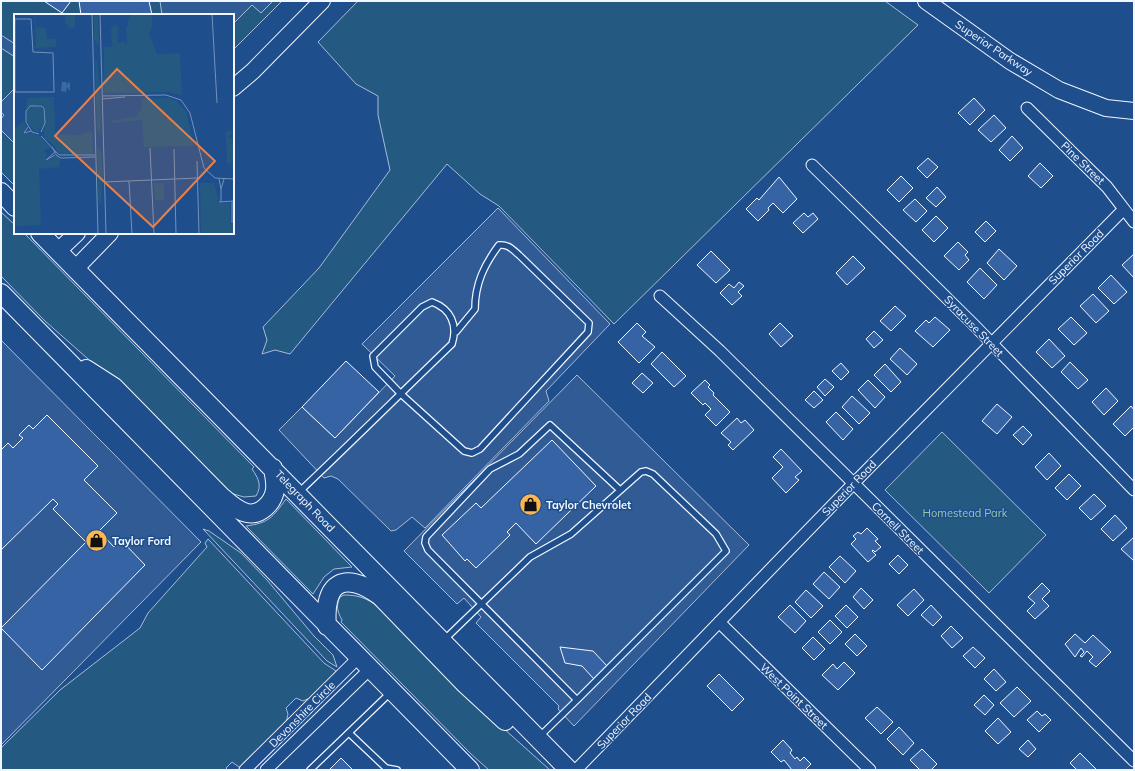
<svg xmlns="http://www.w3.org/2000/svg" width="1135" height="771" font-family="Mulish,sans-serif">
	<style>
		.green { fill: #245a82; stroke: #a8bbd7 }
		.parking { fill: #305b95; stroke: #a8bbd7 }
		.building { fill: #3563a3; stroke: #f2f6ff }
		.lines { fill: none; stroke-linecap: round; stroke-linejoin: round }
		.lane-casing { stroke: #f2f6ff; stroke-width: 8 }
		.street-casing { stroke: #f2f6ff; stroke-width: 13 }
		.secondary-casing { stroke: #f2f6ff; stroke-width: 18 }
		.primary-casing { stroke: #f2f6ff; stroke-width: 20 }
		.lane { stroke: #1f4e8c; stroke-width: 5.5 }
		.street { stroke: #1f4e8c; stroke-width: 11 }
		.secondary { stroke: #1f4e8c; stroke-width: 16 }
		.primary { stroke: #1f4e8c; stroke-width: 18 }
		.labels { text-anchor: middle; stroke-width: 3; stroke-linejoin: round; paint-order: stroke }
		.street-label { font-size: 11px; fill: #f2f6ff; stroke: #1f4e8c }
		.poi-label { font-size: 11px; font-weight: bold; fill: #f2f6ff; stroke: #1f4e8c; text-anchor: start }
		.park-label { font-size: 11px; fill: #97c8a6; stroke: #1f4e8c }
		.inset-road { fill: none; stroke: #7391ba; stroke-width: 1 }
		.view { fill: #ea8049; fill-opacity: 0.15; stroke: #ea8049; stroke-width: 2 }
		.inset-edge { fill: none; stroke: #f2f6ff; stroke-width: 2 }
	</style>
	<rect width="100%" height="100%" fill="#1f4e8c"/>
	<path class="green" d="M1,1H282L233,50V15H15V186L1,172Z
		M358,1H885L918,25L614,324L499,206L480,194L447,164L290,354L275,350L262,354L267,340L263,327L319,268L390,170L378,115V96L356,84L318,42Z
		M1,212L15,225V233H24L254,467L252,469C259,479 262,486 256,496L244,497L230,493L104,373L45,321L1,276Z
		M942,432L1046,535L989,593L885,490Z
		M286,499L352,567L334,569L324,577L313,594L246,526C269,523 273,517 286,499Z
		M203,529L209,531L241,553L267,580L314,636L333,655L337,667L327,661Z
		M208,539L324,663L336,671L334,674L310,698L303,701L296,698L286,708L288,714L286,723L242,766L239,767L232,762L226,768L228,770H1V748L60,690L140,628L148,613L207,547L205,543Z
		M344,595C358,595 367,598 378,607L380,605L474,702L550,770H489L471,754L341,622L342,620C337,611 336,606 340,597Z"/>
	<path class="parking" d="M160,1H273L261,13L252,5L233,24V15H162Z
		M1,35L15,44V57L1,48Z
		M15,88V144L1,130V119L4,115L1,112V102Z
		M498,208L610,324L546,391L549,401L425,528L412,517L396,530L391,531L338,479L331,476L324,478L279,430L302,407L335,438L395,376L362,344Z
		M1,340L201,542L1,745Z
		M577,375L749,545L574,726L558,709L559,706L476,623L481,617L464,598L457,604L404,551Z"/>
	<path class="building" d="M44,1H71L62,13Z
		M79,1H149L152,15H81Z
		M974,98L985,110L970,125L958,113Z
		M994,115L1006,128L991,142L978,130Z
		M1012,136L1023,148L1010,161L999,150Z
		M928,158L938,167L927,178L917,168Z
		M1040,163L1053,176L1041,188L1028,176Z
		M901,176L913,188L899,202L887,190Z
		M779,177L797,199L783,213L773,203L768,208L769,210L758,221L746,209L757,198L759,200Z
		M937,187L946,197L936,207L926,198Z
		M915,199L927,211L916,222L903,210Z
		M804,213L808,217L813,213L818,219L803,233L793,223Z
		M936,216L948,228L934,242L922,230Z
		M986,221L996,231L985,242L975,232Z
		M958,242L968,252L965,255L969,260L959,270L944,256Z
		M999,249L1017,266L1004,280L987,263Z
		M711,251L730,270L716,283L697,265Z
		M1134,254V278L1122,265Z
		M853,256L865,268L847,285L836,273Z
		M980,268L997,285L984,299L967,282Z
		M1111,275L1127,292L1114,304L1098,288Z
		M739,282L744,286L738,292L742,296L732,305L720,293L729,284L734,288Z
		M1093,294L1109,311L1096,323L1080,306Z
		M895,306L906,316L891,331L880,321Z
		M935,317L950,330L933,347L915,331L926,320L929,323Z
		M1071,317L1087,333L1074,345L1058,329Z
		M637,323L646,332L642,336L655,347L639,363L618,342Z
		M780,323L793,336L781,347L769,334Z
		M874,331L883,340L874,348L866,339Z
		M1049,339L1065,356L1052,368L1036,352Z
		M900,348L917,364L907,375L890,359Z
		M662,352L686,376L674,387L651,364Z
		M346,361L379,392L335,438L302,407Z
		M1070,362L1088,380L1078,389L1061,372Z
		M841,363L849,372L841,380L832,371Z
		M885,364L901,382L891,392L874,375Z
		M642,373L653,383L643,393L632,383Z
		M825,379L834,387L825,396L817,387Z
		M705,380L710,385L708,387L714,393L713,395L730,412L716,426L705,415L711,409L705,403L703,405L691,393Z
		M868,380L885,397L875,408L858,390Z
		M1106,388L1118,401L1104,415L1092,402Z
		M814,391L823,400L814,408L805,400Z
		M852,396L870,413L859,424L842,407Z
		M997,404L1012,417L997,434L982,421Z
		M1131,406L1134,410V427L1125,436L1113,424Z
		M836,412L853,429L843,440L826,422Z
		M47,415L98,466L84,480L117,513L99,531L114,547L121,540L145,565L42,670L1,628L86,542L53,509L58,504L53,499L1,550V450L8,443L13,448L23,438L19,435L29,425L33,429Z
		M737,418L741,423L745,420L754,430L733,450L728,445L731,442L721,433Z
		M1023,426L1032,435L1023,445L1013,435Z
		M552,440L596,486L536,544L516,523L507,532L510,535L476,568L467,559L465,561L442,535L476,503L481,508Z
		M781,449L802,471L795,477L799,480L786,493L772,478L783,467L773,457Z
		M1049,453L1061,466L1047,480L1035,467Z
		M1069,474L1081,486L1067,500L1055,488Z
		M1094,494L1106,506L1091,520L1079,508Z
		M1115,515L1127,528L1113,541L1101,529Z
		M867,528L878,539L875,541L881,547L875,552L873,550L872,551L876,555L868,562L851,544L856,539L853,536L858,532L861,534Z
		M1134,537V561L1121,549Z
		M898,555L908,565L899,574L889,564Z
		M840,556L856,571L845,583L829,567Z
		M824,572L840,587L829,599L813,584Z
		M1042,583L1050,591L1042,599L1049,606L1035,619L1027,611L1035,603L1028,597Z
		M861,588L873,600L864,609L853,597Z
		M914,589L924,600L908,616L897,605Z
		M806,590L823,606L811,618L795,602Z
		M790,605L806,621L795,633L778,617Z
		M846,605L858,617L847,628L835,616Z
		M931,605L942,617L933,626L921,615Z
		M830,620L842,632L830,644L818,632Z
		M951,626L963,638L952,648L941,636Z
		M855,634L867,646L857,656L845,644Z
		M1075,634L1085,643L1093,635L1111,652L1096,667L1089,661L1093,657L1087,651L1082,657L1080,656L1084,652L1081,648L1075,657L1065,644Z
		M813,637L825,649L814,660L802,648Z
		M560,647L593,651L607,666L594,679L582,666L565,663Z
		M973,647L985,658L975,668L963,656Z
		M844,662L855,673L838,690L822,675L833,664L837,669Z
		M994,669L1006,682L996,691L984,679Z
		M719,674L744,699L732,711L707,686Z
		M1017,687L1031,701L1014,717L1000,703Z
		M984,695L994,705L985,715L974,705Z
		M877,707L893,722L881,734L865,718Z
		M1037,711L1042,716L1045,714L1051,720L1039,732L1027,720Z
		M998,718L1011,732L998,744L985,731Z
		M899,727L914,743L903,755L887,739Z
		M783,740L792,750L790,753L795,759L797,757L800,761L804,757L811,764L805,770H792L784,760L781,762L771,752Z
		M1028,740L1036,749L1028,757L1019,749Z
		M922,749L937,764L931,770H920L910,760Z
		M1080,753L1097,770H1077L1070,763Z
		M341,758L353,770H329Z"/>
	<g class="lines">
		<defs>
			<path id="lane" d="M299,492C351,443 401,393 452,344C458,325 451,309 432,302L422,307L373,356L375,367L401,394L464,451L472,453L480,449L588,332L589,323L519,255C512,249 508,244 499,245C484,265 475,284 475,309L456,332
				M445,639L530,557L571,534L641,472L646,471L653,474L716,534L726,551L577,700
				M349,733L386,768L397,770
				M539,737L577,700L428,550L425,543L426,537L490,469L519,454L550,425L620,490
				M310,770L390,693"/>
			<path id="street" d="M1027,108L1107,187L1134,222
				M812,165L974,325L1134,490
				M660,296L720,351L1134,761
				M719,622L870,770
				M245,770L358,658
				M266,770L370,669
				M576,770L853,484L1124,209"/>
			<path id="secondary" d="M926,1L1010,61L1059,90L1106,108L1134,111
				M233,88L253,71L322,1
				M58,251L77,233
				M75,269L110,233"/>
			<path id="primary" d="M1,192L15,207
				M40,233L569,770
				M1,293L470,770
				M86,369L114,387L221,496C228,502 237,511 247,513C260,516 273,503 275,490C276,483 274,475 273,468
				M327,626C323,582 344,570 380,596L466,685L505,721"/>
		</defs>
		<use href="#lane" class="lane-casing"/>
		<use href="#street" class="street-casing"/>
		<use href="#secondary" class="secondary-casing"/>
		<use href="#primary" class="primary-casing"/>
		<use href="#lane" class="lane"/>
		<use href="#street" class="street"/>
		<use href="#secondary" class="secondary"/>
		<use href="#primary" class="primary"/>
	</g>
	<defs>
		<symbol id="shop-disc" viewBox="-11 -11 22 22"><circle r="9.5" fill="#ffb74d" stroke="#1f4e8c"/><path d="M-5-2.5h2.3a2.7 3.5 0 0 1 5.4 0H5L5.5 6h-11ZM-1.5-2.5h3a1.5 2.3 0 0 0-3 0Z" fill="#111"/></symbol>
	</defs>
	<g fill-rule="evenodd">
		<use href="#shop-disc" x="518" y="492" width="25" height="25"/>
		<use href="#shop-disc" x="84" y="528" width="25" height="25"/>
	</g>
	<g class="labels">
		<g class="street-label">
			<text transform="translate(994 48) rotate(34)" y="4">Superior Parkway</text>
			<text transform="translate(1083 163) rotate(44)" y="4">Pine Street</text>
			<text transform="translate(1076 257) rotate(-45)" y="4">Superior Road</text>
			<text transform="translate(974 326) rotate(46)" y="4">Syracuse Street</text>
			<text transform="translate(849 488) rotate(-46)" y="4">Superior Road</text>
			<text transform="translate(305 501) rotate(46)" y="4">Telegraph Road</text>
			<text transform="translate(898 528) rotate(45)" y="4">Cornell Street</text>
			<text transform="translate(794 696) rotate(44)" y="4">West Point Street</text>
			<text transform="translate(302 714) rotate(-45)" y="4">Devonshire Circle</text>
			<text transform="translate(624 721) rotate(-46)" y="4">Superior Road</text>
		</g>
		<g class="poi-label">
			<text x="546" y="509">Taylor Chevrolet</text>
			<text x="112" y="545">Taylor Ford</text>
		</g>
		<g class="park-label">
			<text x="965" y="517">Homestead Park</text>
		</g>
	</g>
	<g transform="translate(14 14)">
		<rect width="220" height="220" fill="#1f4e8c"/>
		<path d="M21,0H26L22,1V13L32,14L33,25H42V33L22,34ZM56,0H61V14H55L51,8L52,2ZM80,0H84L85,28L83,30L80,26ZM118,0H138V12L135,20L143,40L166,39L168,81L153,78L89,79L90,33H98L97,14L101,11L105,13L103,29L110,28L113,30L112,12L115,13L113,8ZM83,46L86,77L87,116L85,119L83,115L81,47ZM40,83L41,120L65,121L78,117L79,140L46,141L39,130L30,124L31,94L26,90L12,94L13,84ZM155,84L162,87L172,97L180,132L130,133L128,106L100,109L97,107L123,102L128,94L127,85ZM19,93H27L29,96L30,110L23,119L13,109V96ZM10,107L12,113L10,119L16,118L25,122L36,133L37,135L35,134L30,136L33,142L31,143L32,147L42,142L46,145L45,153L25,155L27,211L0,212V115ZM220,116L214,124H220V148H215L220,155L213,148L212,118ZM84,134L87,138L89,166L87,191L84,187ZM140,169H150V186H141ZM186,169H200L205,189H216V210H220V220H187Z" fill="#245a82"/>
		<path d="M48,68H52L53,72L54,68L56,69V77L53,73L52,78L47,77Z" fill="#3b69a3"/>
		<path class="inset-road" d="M78,0L84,220M86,0L92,220M198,0L203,89M1,5H17L19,38L39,39L40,78H1ZM88,82L152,81L167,86L176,99L190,154L201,164L220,165M88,85L111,83M14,113L10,119L17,117M25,120L18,118L12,108V97L16,92H27L30,94L31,109L27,118M27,122L45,141H81M38,133L43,142L47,144L81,143M136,134L140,220M160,135L162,220M41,138L32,146L41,141M183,147L185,220M205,165L207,175L210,165M115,167L118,220M91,168L183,164M207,175V188M218,187V209M205,188L220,187"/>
		<path class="view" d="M103,55L201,147L139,213L41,122Z"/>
		<rect width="220" height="220" class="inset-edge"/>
	</g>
	<rect width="1135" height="771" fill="none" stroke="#f2f6ff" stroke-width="4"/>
</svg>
